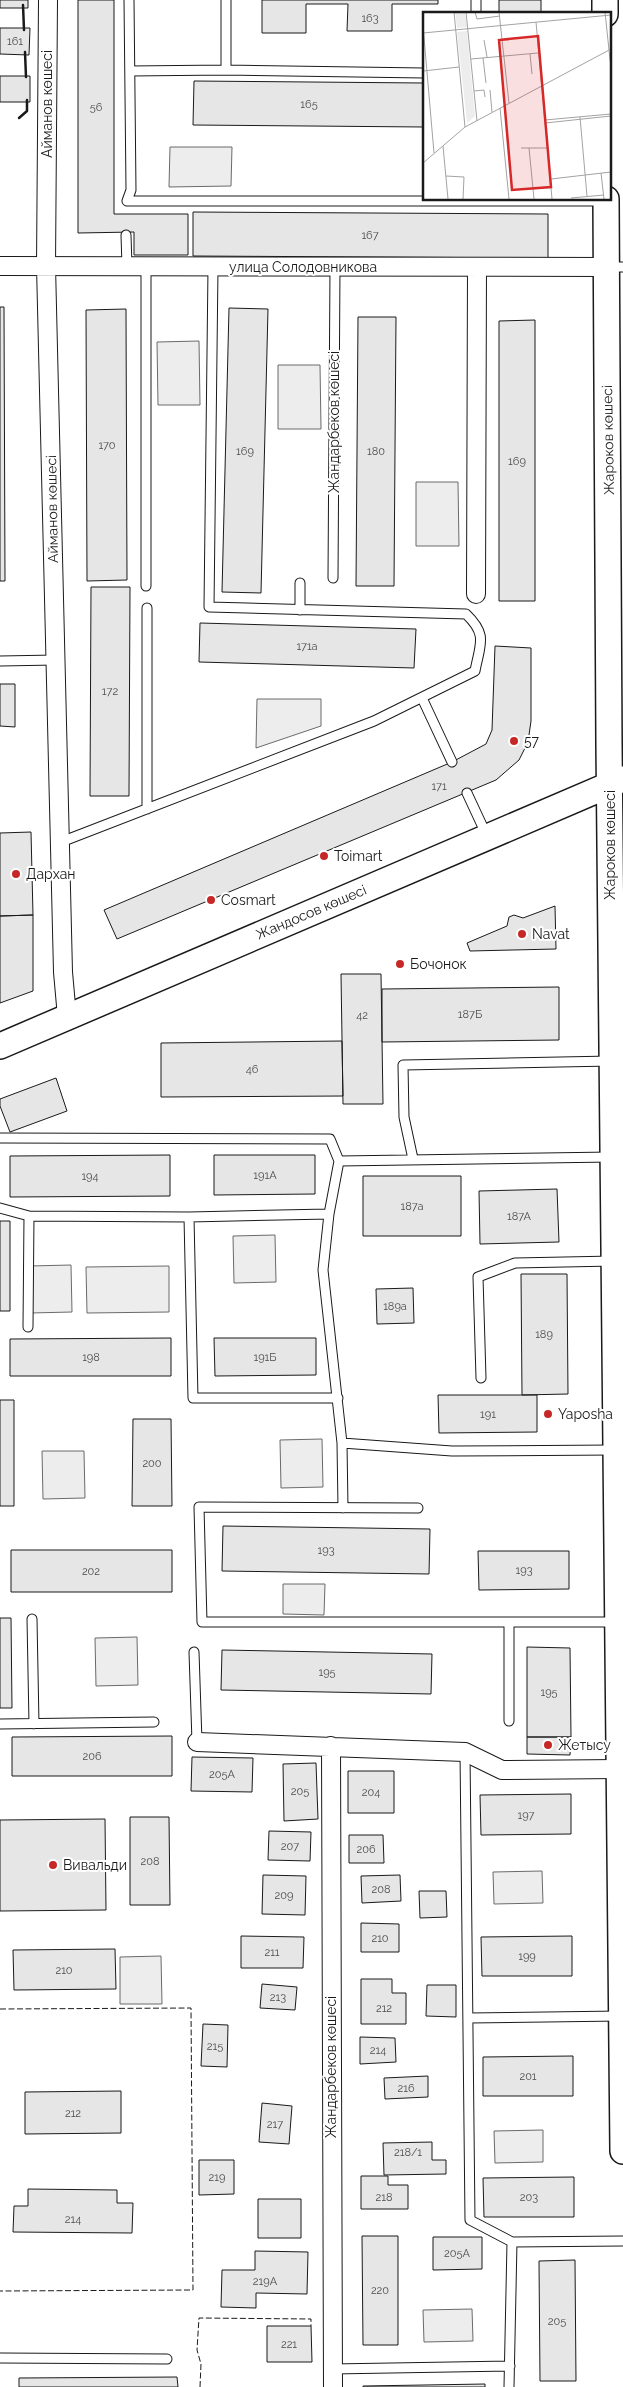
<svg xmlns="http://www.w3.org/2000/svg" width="623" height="2387" font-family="Raleway,sans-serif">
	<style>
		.green { fill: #ededed; stroke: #6a6a6a }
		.building { fill: #e6e6e6; stroke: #1a1a1a }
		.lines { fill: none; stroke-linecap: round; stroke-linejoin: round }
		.lane-casing { stroke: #1a1a1a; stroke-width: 11 }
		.street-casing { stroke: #1a1a1a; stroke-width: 20 }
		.secondary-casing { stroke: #1a1a1a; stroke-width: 28 }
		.lane { stroke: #fff; stroke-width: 9 }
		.street { stroke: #fff; stroke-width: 18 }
		.secondary { stroke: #fff; stroke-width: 25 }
		.fence { stroke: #1a1a1a; stroke-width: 1; stroke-dasharray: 6 2.5; stroke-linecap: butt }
		.wall { stroke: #1a1a1a; stroke-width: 2.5 }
		.poi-dot { fill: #c62828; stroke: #fff; stroke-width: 2 }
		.labels { text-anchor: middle; stroke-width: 4; stroke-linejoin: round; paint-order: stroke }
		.number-label { font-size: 11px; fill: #4d4d4d }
		.street-label { font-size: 14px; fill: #1a1a1a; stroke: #fff }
		.poi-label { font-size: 14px; fill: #1a1a1a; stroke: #fff; text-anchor: start }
		.inset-road { fill: none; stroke: #a3a3a3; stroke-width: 1 }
		.view { fill: #d62828; fill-opacity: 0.15; stroke: #d62828; stroke-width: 2.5 }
		.inset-edge { fill: none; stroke: #1a1a1a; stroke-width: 2.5 }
	</style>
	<rect width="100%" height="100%" fill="#fff"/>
	<path class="green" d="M170,147H232L231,186L169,187Z
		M199,341L200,405H158L157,342Z
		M278,365H320L321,429H278Z
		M416,482H458L459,546H416Z
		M257,699H321V726L256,748Z
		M275,1235L276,1282L234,1283L233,1236Z
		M71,1265L72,1312L30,1313L29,1266Z
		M169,1266V1312L87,1313L86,1267Z
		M322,1439L323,1487L281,1488L280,1440Z
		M42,1451H84L85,1498L43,1499Z
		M283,1584H325L324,1615L283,1614Z
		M137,1637L138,1685L96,1686L95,1638Z
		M542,1871L543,1903L494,1904L493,1872Z
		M161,1956L162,2004H120V1957Z
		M543,2130V2162L495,2163L494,2131Z
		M472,2309L473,2341L424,2342L423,2310Z"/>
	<path class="building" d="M0,0H28V8H0Z
		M78,0H114V214H188V255H134V232L78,233Z
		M262,0H438V4H392V31H347L348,4H306V33H262Z
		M499,0H541V14H499Z
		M0,28H30L29,55L0,54Z
		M0,76H30V102H0Z
		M194,81L424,83V127L193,125Z
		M193,212L548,214V258L193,256Z
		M0,307H4L5,581H0Z
		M229,308L268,309L261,593L222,592Z
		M126,309L127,580L87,581L86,310Z
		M358,317H396L394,586H356Z
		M535,320V601H499V321Z
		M91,587H130L129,796H90Z
		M200,623L416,629L414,668L199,662Z
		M495,646L531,648V721L528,742L519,760L496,780L117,939L104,910L452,762L486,744L492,730Z
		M0,684H15V727L0,726Z
		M31,832L33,915L0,916V833Z
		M555,906L556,949L470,951L467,943L507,926L509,917L514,915L523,918Z
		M33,915V991L0,1003V916Z
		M341,974H381L383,1104H343Z
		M559,987V1040L382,1042V989Z
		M342,1041L343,1096L161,1097V1043Z
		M56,1078L67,1111L10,1132L0,1106V1099Z
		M170,1155V1196L10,1197V1156Z
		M214,1155H315V1194L214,1195Z
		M363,1176H461V1236H363Z
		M557,1189L559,1242L480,1244L479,1191Z
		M0,1221H10V1311H0Z
		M521,1274H567L568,1394L522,1395Z
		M413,1288L414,1323L377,1324L376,1289Z
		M171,1338V1376H10V1339Z
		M214,1338H316V1375L215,1376Z
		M438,1395H537V1432L439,1433Z
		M0,1400H14V1506H0Z
		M133,1419H171L172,1506H132Z
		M223,1526L430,1529L429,1574L222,1571Z
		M11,1550H172V1592H11Z
		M478,1551H569V1589L479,1590Z
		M0,1618H11L12,1708H0Z
		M527,1647L570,1648L571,1737H527Z
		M222,1650L432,1654L431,1694L221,1690Z
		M172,1736V1776H12V1737Z
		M527,1737H571L570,1755L527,1754Z
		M192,1757L253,1758L252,1792L191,1791Z
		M316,1763L318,1819L284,1821L283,1764Z
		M348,1771H394V1813H348Z
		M571,1794V1834L481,1835L480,1795Z
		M130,1817H169L170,1905H130Z
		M105,1819L106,1910L0,1911V1820Z
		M269,1831L311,1832L310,1861L268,1860Z
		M349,1835H383L384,1863H349Z
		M263,1875L306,1876L305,1915L262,1914Z
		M400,1875L401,1901L362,1903L361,1876Z
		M419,1891H446L447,1917L420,1918Z
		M361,1923L399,1924V1952H361Z
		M241,1936L304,1937L303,1968H241Z
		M572,1936V1976H482L481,1937Z
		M115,1949L116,1989L14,1990L13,1950Z
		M361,1979H392V1993H406V2024H361Z
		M262,1984L297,1987L295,2010L260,2008Z
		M427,1985H456V2017L426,2016Z
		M203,2024L228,2025L227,2067L201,2066Z
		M360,2037L395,2038L396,2062L360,2064Z
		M573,2056V2096H483V2057Z
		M428,2076V2097L385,2099L384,2078Z
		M121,2091V2133L25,2134V2092Z
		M262,2103L292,2106L289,2144L259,2142Z
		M432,2142V2160H446V2174L384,2175L383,2143Z
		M199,2160H234V2194L199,2195Z
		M361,2176H388V2185H408V2209H361Z
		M574,2177V2217H484L483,2178Z
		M28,2189L117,2190V2203H133L132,2233L13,2232L14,2206H28Z
		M258,2199H301V2238H258Z
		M362,2236H398V2345H363Z
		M433,2237H482V2269L433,2270Z
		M255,2251L308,2252L307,2294L256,2293V2308L221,2307L222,2270H255Z
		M575,2260L576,2381H540L539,2261Z
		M267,2326H311L312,2362H267Z
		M177,2377L178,2387H19V2378Z
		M485,2384V2387H363V2386Z"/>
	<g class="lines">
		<defs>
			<path id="lane" d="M129,0L131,190L127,201H606
				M226,0V70L424,73
				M476,14V0
				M130,71L226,70
				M126,235L127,266
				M146,266V586
				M607,267H623
				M333,578L335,267
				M300,583V610
				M147,608V809
				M0,661L56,660
				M422,698L452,762
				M467,793L487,836
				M61,842L374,721L475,671C480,644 488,635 466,614L209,607L213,268
				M0,1138L330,1139L339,1161L612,1157
				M413,1159L404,1117L403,1065L612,1061
				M339,1161L329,1214L323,1270L342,1443L343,1508
				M0,1208L29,1216L189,1217L329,1214
				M189,1217L193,1398H338
				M28,1327L29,1216
				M481,1378L478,1277L515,1263L614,1261
				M342,1443L452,1451L614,1450
				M418,1508L199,1507L202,1622H615
				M32,1619L34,1724
				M509,1622V1721
				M194,1652L197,1742
				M0,1724L154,1722
				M465,1752L470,2220L512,2242L623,2241
				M469,2018L621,2016
				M0,2358L167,2359
				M332,2369L510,2366
				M509,2387L512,2242"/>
			<path id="street" d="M48,0L46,266L63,972L67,1017
				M0,266L607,267
				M476,594L477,267
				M197,1742L465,1752L502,1770L619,1769
				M331,1746L333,2387"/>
			<path id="secondary" d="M605,0V14
				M606,199L609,743L623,2151
				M0,1046L623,779"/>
		</defs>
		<use href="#lane" class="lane-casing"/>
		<use href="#street" class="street-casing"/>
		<use href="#secondary" class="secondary-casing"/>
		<use href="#lane" class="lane"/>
		<use href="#street" class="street"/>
		<use href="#secondary" class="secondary"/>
		<path class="fence" d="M0,2009L191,2008L193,2290L0,2291
			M200,2387L201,2364L197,2350L199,2318L311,2319V2326"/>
		<path class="wall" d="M23,5L24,30
			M25,52L26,77
			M19,118L27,111V100"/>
	</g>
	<g class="poi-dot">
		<circle cx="514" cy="741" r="5"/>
		<circle cx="324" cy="856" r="5"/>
		<circle cx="16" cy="874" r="5"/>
		<circle cx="211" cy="900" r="5"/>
		<circle cx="522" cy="934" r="5"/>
		<circle cx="400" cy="964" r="5"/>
		<circle cx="548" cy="1414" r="5"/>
		<circle cx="548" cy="1745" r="5"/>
		<circle cx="53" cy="1865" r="5"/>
	</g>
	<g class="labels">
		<g class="number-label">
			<text x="370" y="22">163</text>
			<text x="15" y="45">161</text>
			<text x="309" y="108">165</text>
			<text x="96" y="111">56</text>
			<text x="370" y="239">167</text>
			<text x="107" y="449">170</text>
			<text x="245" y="455">169</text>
			<text x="376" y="455">180</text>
			<text x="517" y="465">169</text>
			<text x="307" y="650">171a</text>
			<text x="110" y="695">172</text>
			<text x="439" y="790">171</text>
			<text x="470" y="1018">187Б</text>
			<text x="362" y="1019">42</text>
			<text x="252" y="1073">46</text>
			<text x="265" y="1179">191А</text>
			<text x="90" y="1180">194</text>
			<text x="412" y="1210">187а</text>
			<text x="519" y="1220">187А</text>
			<text x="395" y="1310">189а</text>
			<text x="544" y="1338">189</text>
			<text x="91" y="1361">198</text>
			<text x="265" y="1361">191Б</text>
			<text x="488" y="1418">191</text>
			<text x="152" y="1467">200</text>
			<text x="326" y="1554">193</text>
			<text x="524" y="1574">193</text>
			<text x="91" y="1575">202</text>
			<text x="327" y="1676">195</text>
			<text x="549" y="1696">195</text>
			<text x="92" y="1760">206</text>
			<text x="222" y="1778">205А</text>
			<text x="300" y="1795">205</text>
			<text x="371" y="1796">204</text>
			<text x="526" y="1819">197</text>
			<text x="290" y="1850">207</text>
			<text x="366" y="1853">206</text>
			<text x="150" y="1865">208</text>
			<text x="381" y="1893">208</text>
			<text x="284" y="1899">209</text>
			<text x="380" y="1942">210</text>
			<text x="272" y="1956">211</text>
			<text x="527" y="1960">199</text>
			<text x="64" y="1974">210</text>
			<text x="278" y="2001">213</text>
			<text x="384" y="2012">212</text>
			<text x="215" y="2050">215</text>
			<text x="378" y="2054">214</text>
			<text x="528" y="2080">201</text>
			<text x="406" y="2092">216</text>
			<text x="73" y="2117">212</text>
			<text x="275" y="2128">217</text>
			<text x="408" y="2156">218/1</text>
			<text x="217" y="2181">219</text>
			<text x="384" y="2201">218</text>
			<text x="529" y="2201">203</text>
			<text x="73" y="2223">214</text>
			<text x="457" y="2257">205А</text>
			<text x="265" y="2285">219А</text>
			<text x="380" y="2294">220</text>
			<text x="557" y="2325">205</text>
			<text x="289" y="2348">221</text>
		</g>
		<g class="street-label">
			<text transform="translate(47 104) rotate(-90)" y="5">Айманов көшесі</text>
			<text x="303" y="272">улица Солодовникова</text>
			<text transform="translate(334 422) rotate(-90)" y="5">Жандарбеков көшесі</text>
			<text transform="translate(608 440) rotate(-91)" y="5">Жароков көшесі</text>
			<text transform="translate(52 509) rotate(-91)" y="5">Айманов көшесі</text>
			<text transform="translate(610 845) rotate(-90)" y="5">Жароков көшесі</text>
			<text transform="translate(311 912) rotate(-23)" y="5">Жандосов көшесі</text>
			<text transform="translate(331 2067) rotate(-90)" y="5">Жандарбеков көшесі</text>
		</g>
		<g class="poi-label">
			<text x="524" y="746">57</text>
			<text x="334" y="861">Toimart</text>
			<text x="26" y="879">Дархан</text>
			<text x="221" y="905">Cosmart</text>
			<text x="532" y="939">Navat</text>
			<text x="410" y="969">Бочонок</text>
			<text x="558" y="1419">Yaposha</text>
			<text x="558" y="1750">Жетысу</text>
			<text x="63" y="1870">Вивальди</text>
		</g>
	</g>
	<g transform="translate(423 12)">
		<rect width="188" height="188" fill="#fff"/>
		<path d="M32,0H42L44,15L34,16ZM44,19L52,104L44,111L34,20Z" fill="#ededed"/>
		<path class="inset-road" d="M31,0L42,115M43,0L54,109M52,0L54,7L77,4M76,0L86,91M182,0L186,38M113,10L129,187M0,14L11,141M0,21L188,3M61,28L64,45M186,39L188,55M107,42L109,62M60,46L63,71M48,47L115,41M0,59L36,55M67,78L69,100M51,79L61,78L62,85M77,96L86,187M157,105L164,184M122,108L188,102M122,111L188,104M20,134L25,187M98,136H124M106,136L111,187M0,151L42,115L188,37M178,161L181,187M23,164L41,165L40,187M128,167L188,160M148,186L181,183"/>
		<path class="view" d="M115,24L128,175L89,178L76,28Z"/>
		<rect width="188" height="188" class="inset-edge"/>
	</g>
</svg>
